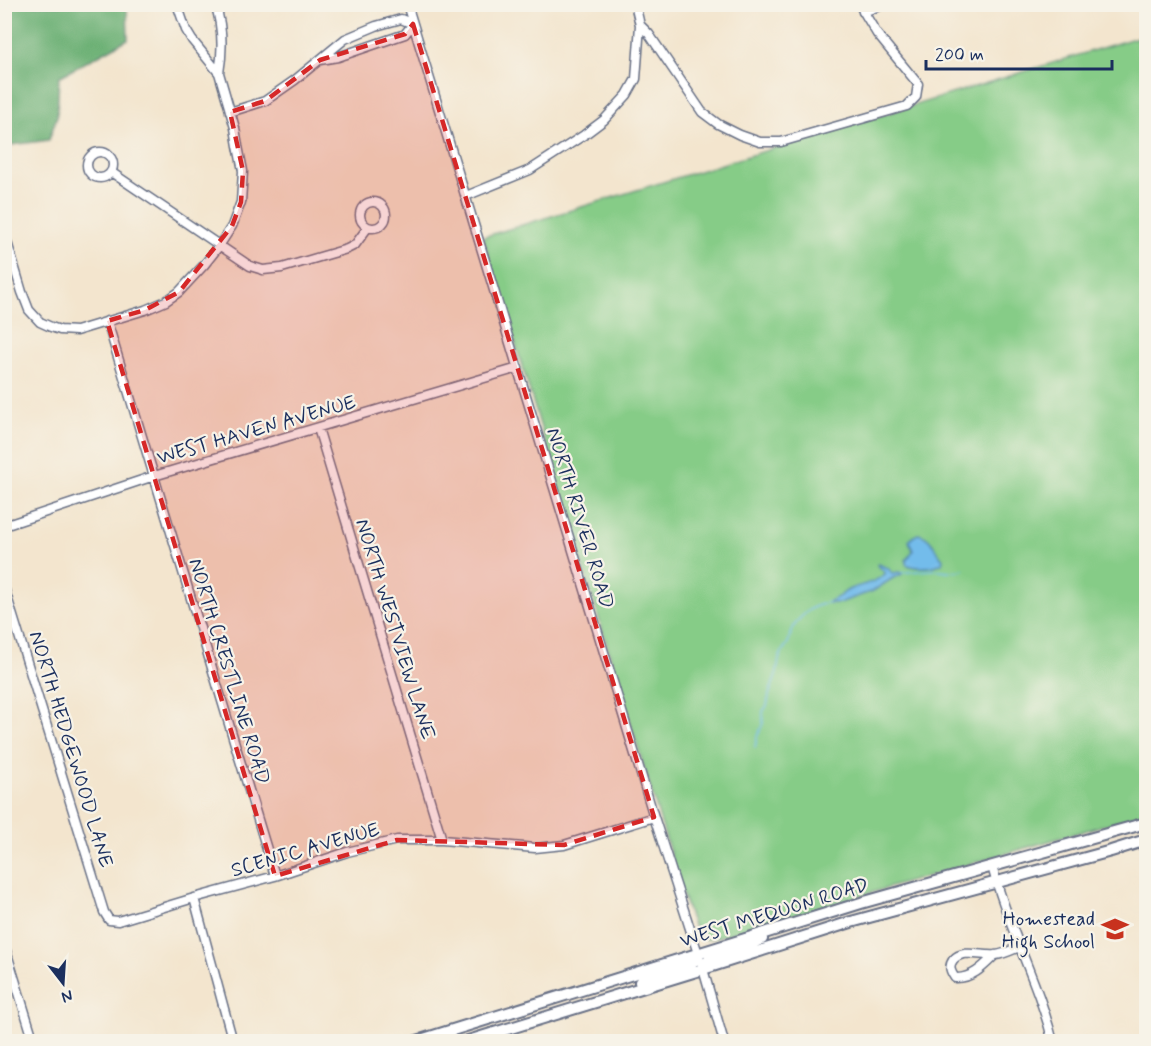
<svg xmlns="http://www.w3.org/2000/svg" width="1151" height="1046" font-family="Mynerve,sans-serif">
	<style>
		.green { fill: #86cc87; stroke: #507e72; stroke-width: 1.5 }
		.forest { fill: #6cb074; stroke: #447069; stroke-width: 1.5 }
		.water { fill: #73bceb; stroke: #4776a4; stroke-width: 1.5 }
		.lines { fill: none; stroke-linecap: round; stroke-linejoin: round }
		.stream { stroke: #73bceb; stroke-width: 1.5 }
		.minor-casing { stroke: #676f85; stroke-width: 11 }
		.major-casing { stroke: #676f85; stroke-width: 14 }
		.minor { stroke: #fff; stroke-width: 8 }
		.major { stroke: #fff; stroke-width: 10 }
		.marked { fill: #d62828; fill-opacity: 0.2; stroke: #d62828; stroke-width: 4.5; stroke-dasharray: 12 8; stroke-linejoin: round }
		.labels { text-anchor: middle; stroke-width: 4.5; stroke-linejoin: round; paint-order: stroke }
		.street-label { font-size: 20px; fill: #1b2f5e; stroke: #f7f3e8 }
		.poi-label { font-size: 20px; fill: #1b2f5e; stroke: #f7f3e8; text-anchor: end }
	</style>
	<rect width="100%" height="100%" fill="#f7f3e8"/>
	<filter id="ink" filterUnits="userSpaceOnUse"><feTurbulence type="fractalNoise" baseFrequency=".0167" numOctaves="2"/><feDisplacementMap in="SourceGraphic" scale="12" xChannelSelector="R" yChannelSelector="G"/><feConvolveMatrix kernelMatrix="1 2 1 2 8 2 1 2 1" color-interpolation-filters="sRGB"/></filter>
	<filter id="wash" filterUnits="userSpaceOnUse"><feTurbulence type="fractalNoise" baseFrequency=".008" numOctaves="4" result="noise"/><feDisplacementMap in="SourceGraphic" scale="24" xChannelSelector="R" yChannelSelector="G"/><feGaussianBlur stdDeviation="1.35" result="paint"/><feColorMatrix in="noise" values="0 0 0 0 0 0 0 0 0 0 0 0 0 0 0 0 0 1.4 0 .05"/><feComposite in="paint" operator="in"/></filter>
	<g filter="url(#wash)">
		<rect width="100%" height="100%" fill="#f3e5ce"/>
		<path class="green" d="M1144,35L1146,37V813L715,938C710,939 705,941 701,938C692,933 679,881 675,869L483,237Z"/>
		<path class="forest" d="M4,5H127L128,39L59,77L57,116L49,140L5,146Z"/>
		<path class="water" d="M918,534C931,536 935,550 943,559L942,563C933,568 915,569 906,564V560L913,551L909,541L914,536Z
			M878,564L888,568L892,573L900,572L902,574L893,578L873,591L839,603H829V601C838,599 842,593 850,589C863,584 873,584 885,574V572L877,565Z"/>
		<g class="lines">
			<path class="stream" d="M902,573C905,572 937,569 940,570C950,571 955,573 964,569
				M755,747L757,737L763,723V711L767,706L769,695L777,672L779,659L783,650L788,643L794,626L800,618L809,610L814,607L829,602"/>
		</g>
	</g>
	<g filter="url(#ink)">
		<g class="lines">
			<defs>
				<path id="minor" d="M215,4C223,27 223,50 219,73
					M407,4L654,817L703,969L724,1042
					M863,12L885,4
					M640,25L649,34L702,112L718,124L740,135L760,142H781L907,106L916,97L918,84L877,34L859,4
					M230,112L265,101L295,80L345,39L376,26L401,19L413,24L405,34L338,57L320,60
					M87 165a13 13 0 1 1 26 0a13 13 0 1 1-26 0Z
					M111,172L250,266L263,270L282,268L347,249L355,245L368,227
					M466,196L530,170L584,135L604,120L627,95L636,79L640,25L635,4
					M360 215a13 13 0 1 1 26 0a13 13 0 1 1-26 0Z
					M4,232L22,292L29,310L40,322L51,327L60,330L76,331L145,310L166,301L179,292L191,279L204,265L219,246L232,226L241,202L243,171L238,146L235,128L219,73L192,40L186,30L177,4
					M107,321L275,876
					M318,428L442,840
					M4,526L154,476L518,368
					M4,587L104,912L109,920L118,921L194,898L275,876L347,852L397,840H442L535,848L564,845L654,817
					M992,866C1007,926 1038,981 1053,1042
					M194,898L233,1042
					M4,944L34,1042
					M995,955C984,966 972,979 955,978C951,972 948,967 953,960C963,948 983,957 996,955C1004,954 1012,950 1019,947
					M848,1042H851"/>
				<path id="major" d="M703,969L705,964L711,958L744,947L762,939
					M640,982L657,975L687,966L694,961L697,954
					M414,1042L861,903L1146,823
					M465,1042L703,969L851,922L1111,851L1146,840"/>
			</defs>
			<use href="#minor" class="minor-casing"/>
			<use href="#major" class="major-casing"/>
			<use href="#minor" class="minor"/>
			<use href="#major" class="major"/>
		</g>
	</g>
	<path class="marked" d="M413,24L654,817L564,845L397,840L275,876L107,321L145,310L179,292L232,226L241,202L243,171L230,112L265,101L320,60L405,34Z"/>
	<defs>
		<symbol id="school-bare" viewBox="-9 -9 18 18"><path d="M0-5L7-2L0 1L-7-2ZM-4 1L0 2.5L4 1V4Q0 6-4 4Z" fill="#c8321e" stroke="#f7f3e8" stroke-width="2.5" paint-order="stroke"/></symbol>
	</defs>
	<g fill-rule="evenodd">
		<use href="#school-bare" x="1096" y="910" width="38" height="38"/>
	</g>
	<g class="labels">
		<g class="street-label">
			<text transform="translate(256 429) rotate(-16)" y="7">WEST HAVEN AVENUE</text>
			<text transform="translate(581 518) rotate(73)" y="7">NORTH RIVER ROAD</text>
			<text transform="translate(396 629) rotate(73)" y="7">NORTH WESTVIEW LANE</text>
			<text transform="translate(230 671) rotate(73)" y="7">NORTH CRESTLINE ROAD</text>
			<text transform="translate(72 749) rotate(73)" y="7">NORTH HEDGEWOOD LANE</text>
			<text transform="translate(305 849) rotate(-16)" y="7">SCENIC AVENUE</text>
			<text transform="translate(774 912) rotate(-17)" y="7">WEST MEQUON ROAD</text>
		</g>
		<g class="poi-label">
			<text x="1095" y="925">Homestead<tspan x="1095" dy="23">High School</tspan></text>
		</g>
	</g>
	<rect width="1151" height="1046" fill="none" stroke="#f7f3e8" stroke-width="24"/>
	<g transform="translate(63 983) rotate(163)" stroke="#f7f3e8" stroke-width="4.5" paint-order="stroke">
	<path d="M0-4.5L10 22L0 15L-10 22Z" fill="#1b2f5e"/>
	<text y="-9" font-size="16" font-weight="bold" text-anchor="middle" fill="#1b2f5e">N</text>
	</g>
	<path d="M926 60v9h186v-9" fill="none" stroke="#1b2f5e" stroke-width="3"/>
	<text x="935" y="60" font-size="18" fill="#1b2f5e" stroke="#f7f3e8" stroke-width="4.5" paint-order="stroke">200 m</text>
</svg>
